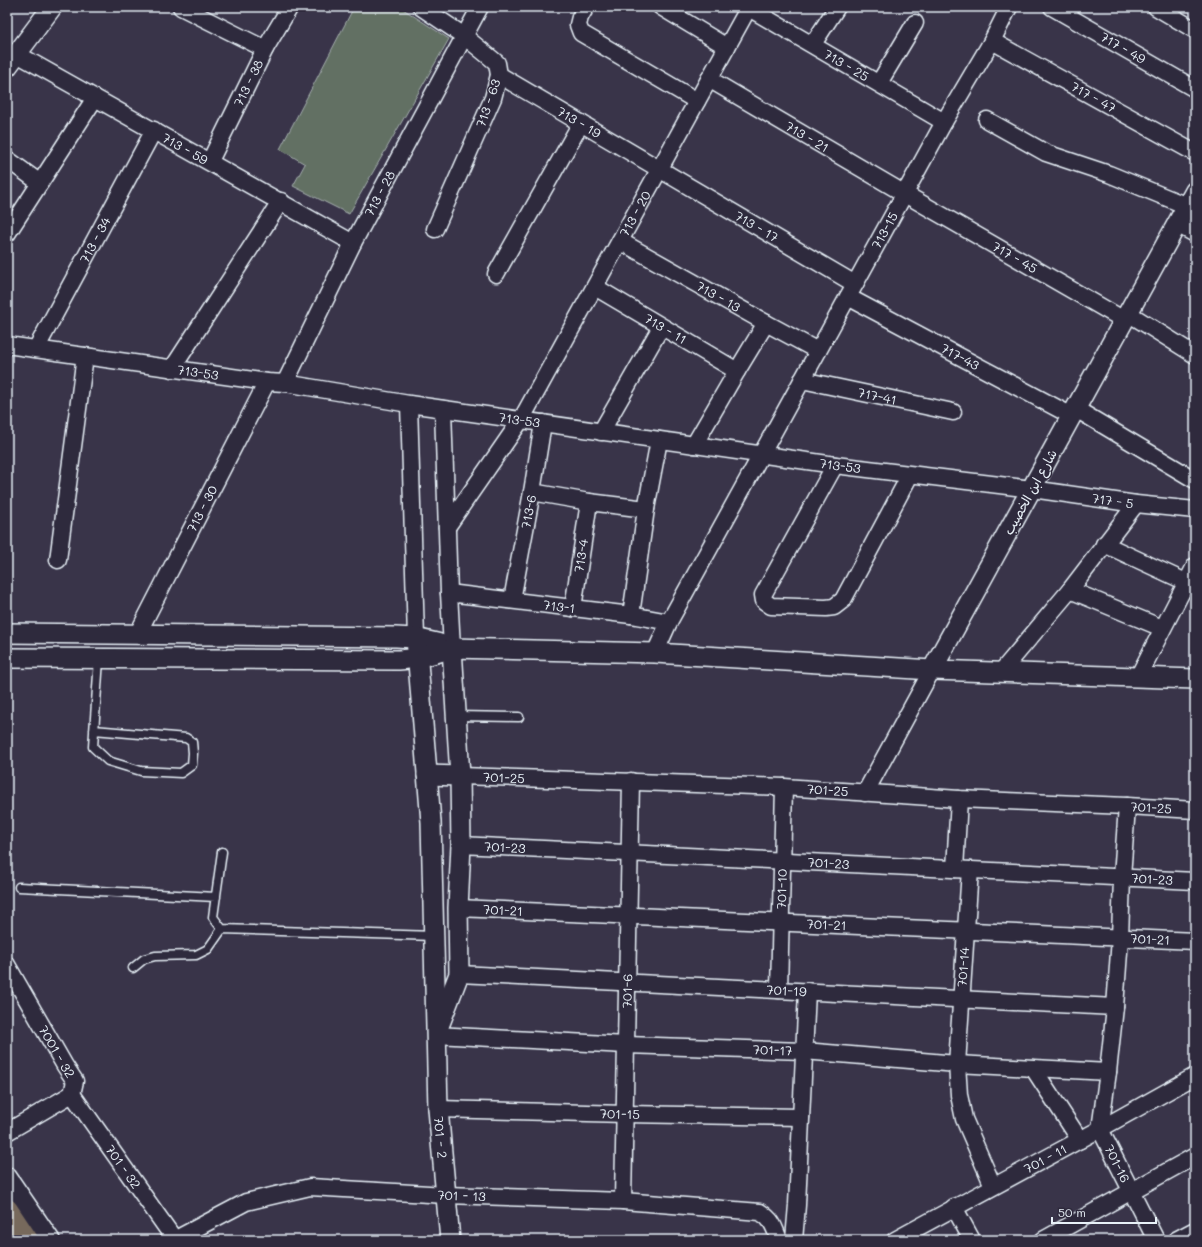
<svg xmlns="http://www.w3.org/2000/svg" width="1202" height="1247" font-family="Mali,'Playpen Sans Arabic',sans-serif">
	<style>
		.green { fill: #626f64; stroke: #a5b0ae }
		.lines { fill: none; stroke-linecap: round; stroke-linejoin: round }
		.service-casing { stroke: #e8f1f8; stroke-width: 11 }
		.minor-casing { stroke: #e8f1f8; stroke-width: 19 }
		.tertiary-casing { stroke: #e8f1f8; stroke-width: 22 }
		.primary-casing { stroke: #e8f1f8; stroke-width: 25 }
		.service { stroke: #2f2a3d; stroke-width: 8 }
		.minor { stroke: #2f2a3d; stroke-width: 16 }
		.tertiary { stroke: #2f2a3d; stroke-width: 19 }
		.primary { stroke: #77695c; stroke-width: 22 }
		.labels { text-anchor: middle; stroke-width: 3; stroke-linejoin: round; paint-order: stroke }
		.street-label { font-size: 13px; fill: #e8f1f8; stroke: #2f2a3d }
	</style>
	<rect width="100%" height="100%" fill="#393449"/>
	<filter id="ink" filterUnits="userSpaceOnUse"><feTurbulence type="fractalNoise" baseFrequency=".025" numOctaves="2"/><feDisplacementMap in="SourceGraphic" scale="8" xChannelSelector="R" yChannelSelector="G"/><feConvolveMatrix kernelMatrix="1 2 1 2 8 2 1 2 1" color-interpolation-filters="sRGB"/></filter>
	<g filter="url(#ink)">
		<path class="green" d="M354,7H400L449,39L349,214L293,186L305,164L280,149Z"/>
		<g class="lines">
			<defs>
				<path id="service" d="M456,716L519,717
					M94,730L186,738L192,742L193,753L192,765L181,773L141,771L108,761L93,747L99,659
					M222,852L213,917L222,929L434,936
					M19,887L216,897
					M133,968L144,959L155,956L196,955L208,949L222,929"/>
				<g id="minor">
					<path d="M181,7L265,49"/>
					<path d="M421,7L464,36L497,63L499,75L493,98L435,229"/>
					<path d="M586,7L580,17L578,25L581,33L697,101"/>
					<path d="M661,7L727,47"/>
					<path id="s1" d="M1052,7L1195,89"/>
					<path d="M1156,7L1195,30"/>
					<path id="s2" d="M749,8L944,122"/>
					<path id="s3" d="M992,41L1195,153"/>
					<path d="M813,44L837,7"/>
					<path id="s4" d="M17,54L353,243"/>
					<path id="s5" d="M499,75L855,284"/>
					<path id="s6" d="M709,79L905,194L1124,320"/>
					<path d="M879,83L915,23"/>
					<path d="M987,120L1046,153L1109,174L1187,206"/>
					<path d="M7,159L40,183"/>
					<path id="s7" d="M210,161L265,49L290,7"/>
					<path d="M1177,224L1195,234"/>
					<path d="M7,234L95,98"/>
					<path id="s8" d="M620,241L766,323L818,351"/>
					<path d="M496,274L581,123"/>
					<path id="s9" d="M595,287L737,371"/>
					<path id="s10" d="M848,297L1072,416"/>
					<path d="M1128,313L1195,355"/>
					<path id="s11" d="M7,345L267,382L285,383L409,404L835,465L1032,489L1136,504L1195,510"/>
					<path id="s12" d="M36,349L154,130"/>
					<path d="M172,369L281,201"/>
					<path id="s13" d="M802,380L953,412"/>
					<path id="s14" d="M285,383L353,243L480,7"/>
					<path d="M409,404L416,638"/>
					<path d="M443,409L449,593L452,648"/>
					<path d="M1076,409L1195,480"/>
					<path d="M601,432L661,327"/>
					<path d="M694,445L737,371L766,323"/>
					<path d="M835,465L763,595L764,601L771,606L826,608L834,607L843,600L910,475"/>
					<path d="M532,492L589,502L646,509"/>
					<path id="s15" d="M447,527L521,420L749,7"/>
					<path d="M1104,544L1186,582"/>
					<path d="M58,560L85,356"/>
					<path d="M1070,590L1162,628"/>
					<path id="s16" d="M449,593L631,615L669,622"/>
					<path id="s17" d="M512,600L532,492L543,423"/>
					<path id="s18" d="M573,608L589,502"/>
					<path d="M631,615L646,509L659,440"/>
					<path id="s19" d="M137,635L267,382"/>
					<path id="s20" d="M655,653L669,622L761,455L944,122L992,41L1009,7"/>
					<path d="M1001,672L1070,590L1136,504"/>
					<path d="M1138,677L1195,566"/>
					<path id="s21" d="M460,776L784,787L959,799L1127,806L1195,810"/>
					<path d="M865,793L932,670"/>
					<path id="s22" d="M1127,806L1122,877L1120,938L1115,1007L1108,1072L1100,1129L1156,1240"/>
					<path id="s23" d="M461,845L1195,881"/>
					<path d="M955,869L959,799"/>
					<path d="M970,870L957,1064L959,1095L964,1119L993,1186"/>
					<path id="s24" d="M458,908L1195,941"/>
					<path id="s25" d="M7,965L65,1066L75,1081L72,1094L7,1132"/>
					<path id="s26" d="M459,974L1115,1007"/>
					<path id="s27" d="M779,990L784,787"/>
					<path id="s28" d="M436,1035L626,1045L804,1051L957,1064L1108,1072"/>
					<path d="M1033,1068L1080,1140"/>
					<path id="s29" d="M72,1094L175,1240"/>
					<path id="s30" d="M438,1109L625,1114L801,1117"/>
					<path id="s31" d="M623,1201L631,781"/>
					<path d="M954,1207L972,1240"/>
					<path id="s32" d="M174,1240L246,1202L310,1187L446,1195L623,1201L760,1212C773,1220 774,1227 779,1240"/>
					<path d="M794,1240L797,1205L807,991"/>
					<path id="s33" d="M895,1240L1100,1129L1195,1076"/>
					<path d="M1043,1240L1195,1156"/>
					<path d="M1176,1240L1195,1230"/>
				</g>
				<g id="tertiary">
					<path d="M7,67L52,7"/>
					<path d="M7,633L396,637C416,637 433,641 452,648"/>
					<path id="s34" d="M416,638L431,822L438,1109L450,1240"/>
					<path d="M7,658L399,660C417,659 434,654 452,648L655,653L932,670L1195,679"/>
					<path d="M932,670L1195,191"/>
					<path d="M427,775L460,776"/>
					<path d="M439,1026L459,974L458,908L461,845L460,776L452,648"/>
					<path d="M7,1177L50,1240"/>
				</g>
				<path id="primary" d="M7,1210L27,1240"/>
			</defs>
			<use href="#service" class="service-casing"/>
			<use href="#minor" class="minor-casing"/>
			<use href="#tertiary" class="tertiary-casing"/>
			<use href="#primary" class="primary-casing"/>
			<use href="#service" class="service"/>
			<use href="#minor" class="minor"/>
			<use href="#tertiary" class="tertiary"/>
			<use href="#primary" class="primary"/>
		</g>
	</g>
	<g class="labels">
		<g class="street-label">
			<text dy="5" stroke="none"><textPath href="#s1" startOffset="82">717 - 49</textPath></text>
			<text dy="5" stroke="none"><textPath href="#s2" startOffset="113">713 - 25</textPath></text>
			<text dy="5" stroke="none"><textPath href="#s7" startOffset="87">713 - 38</textPath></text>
			<text dy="5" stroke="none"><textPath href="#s3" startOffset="116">717 - 47</textPath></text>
			<text transform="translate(488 103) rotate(-71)" y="5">713 - 63</text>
			<text dy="5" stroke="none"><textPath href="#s5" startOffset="93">713 - 19</textPath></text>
			<text dy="5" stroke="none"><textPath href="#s6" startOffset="114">713 - 21</textPath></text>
			<text dy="5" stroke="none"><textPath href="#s4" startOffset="193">713 - 59</textPath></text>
			<text dy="5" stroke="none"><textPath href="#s14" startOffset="212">713 - 28</textPath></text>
			<text dy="5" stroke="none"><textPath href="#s15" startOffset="366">713 - 20</textPath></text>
			<text dy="5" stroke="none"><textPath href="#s5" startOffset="299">713 - 17</textPath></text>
			<text dy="5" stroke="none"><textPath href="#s20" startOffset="481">713-15</textPath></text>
			<text dy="5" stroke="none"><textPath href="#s12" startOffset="124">713 - 34</textPath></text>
			<text dy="5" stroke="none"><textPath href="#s6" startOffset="354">717 - 45</textPath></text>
			<text dy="5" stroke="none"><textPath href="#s8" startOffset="113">713 - 13</textPath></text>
			<text dy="5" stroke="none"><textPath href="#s9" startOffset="82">713 - 11</textPath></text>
			<text dy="5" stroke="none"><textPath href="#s10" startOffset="127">717-43</textPath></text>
			<text dy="5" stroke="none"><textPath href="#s11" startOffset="193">713-53</textPath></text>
			<text dy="5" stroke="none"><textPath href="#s13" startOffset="77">717-41</textPath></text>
			<text dy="5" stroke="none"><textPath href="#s11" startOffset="518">713-53</textPath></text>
			<text dy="5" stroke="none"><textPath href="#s11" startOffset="842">713-53</textPath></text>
			<text transform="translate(1030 492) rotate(-61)" y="5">شارع ابن الخصيب</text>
			<text dy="5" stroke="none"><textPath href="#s11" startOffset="1117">717 - 5</textPath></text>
			<text dy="5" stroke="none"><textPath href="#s19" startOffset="142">713 - 30</textPath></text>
			<text dy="5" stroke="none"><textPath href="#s17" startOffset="90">713-6</textPath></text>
			<text dy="5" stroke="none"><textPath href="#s18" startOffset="53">713-4</textPath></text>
			<text dy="5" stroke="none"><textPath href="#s16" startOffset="111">713-1</textPath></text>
			<text dy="5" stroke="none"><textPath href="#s21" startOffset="44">701-25</textPath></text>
			<text dy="5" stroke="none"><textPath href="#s21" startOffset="368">701-25</textPath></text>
			<text dy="5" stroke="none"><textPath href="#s21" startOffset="692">701-25</textPath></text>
			<text dy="5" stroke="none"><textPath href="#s23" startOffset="44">701-23</textPath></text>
			<text dy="5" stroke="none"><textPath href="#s23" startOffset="368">701-23</textPath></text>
			<text dy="5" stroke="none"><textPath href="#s23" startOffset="692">701-23</textPath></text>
			<text dy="5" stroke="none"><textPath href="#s27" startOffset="101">701-10</textPath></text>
			<text dy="5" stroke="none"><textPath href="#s24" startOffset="45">701-21</textPath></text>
			<text dy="5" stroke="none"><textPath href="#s24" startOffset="369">701-21</textPath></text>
			<text dy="5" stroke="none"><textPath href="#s24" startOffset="693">701-21</textPath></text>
			<text transform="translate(963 967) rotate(-86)" y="5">701-14</text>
			<text dy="5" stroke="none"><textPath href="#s26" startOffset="328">701-19</textPath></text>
			<text dy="5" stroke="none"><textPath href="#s31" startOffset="210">701-6</textPath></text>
			<text dy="5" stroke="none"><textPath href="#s28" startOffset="337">701-17</textPath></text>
			<text dy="5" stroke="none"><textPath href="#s25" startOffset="100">7001 - 32</textPath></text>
			<text dy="5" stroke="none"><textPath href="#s30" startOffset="182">701-15</textPath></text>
			<text dy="5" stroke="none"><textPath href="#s34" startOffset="500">701 - 2</textPath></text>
			<text dy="5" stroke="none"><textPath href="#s33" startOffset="171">701 - 11</textPath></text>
			<text dy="5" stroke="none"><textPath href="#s22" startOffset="363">701-16</textPath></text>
			<text dy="5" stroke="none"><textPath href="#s29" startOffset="89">701 - 32</textPath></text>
			<text dy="5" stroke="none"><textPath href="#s32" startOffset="299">701 - 13</textPath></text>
		</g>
	</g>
	<rect width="1202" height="1247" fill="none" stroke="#2f2a3d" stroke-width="24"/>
	<rect x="12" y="12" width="1178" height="1223" fill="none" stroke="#e8f1f8" stroke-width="1.5" filter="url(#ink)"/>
	<path d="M1052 1217v6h104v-6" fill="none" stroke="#e8f1f8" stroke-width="2"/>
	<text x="1058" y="1217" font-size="12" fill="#e8f1f8" stroke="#2f2a3d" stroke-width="3" paint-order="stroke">50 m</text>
</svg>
